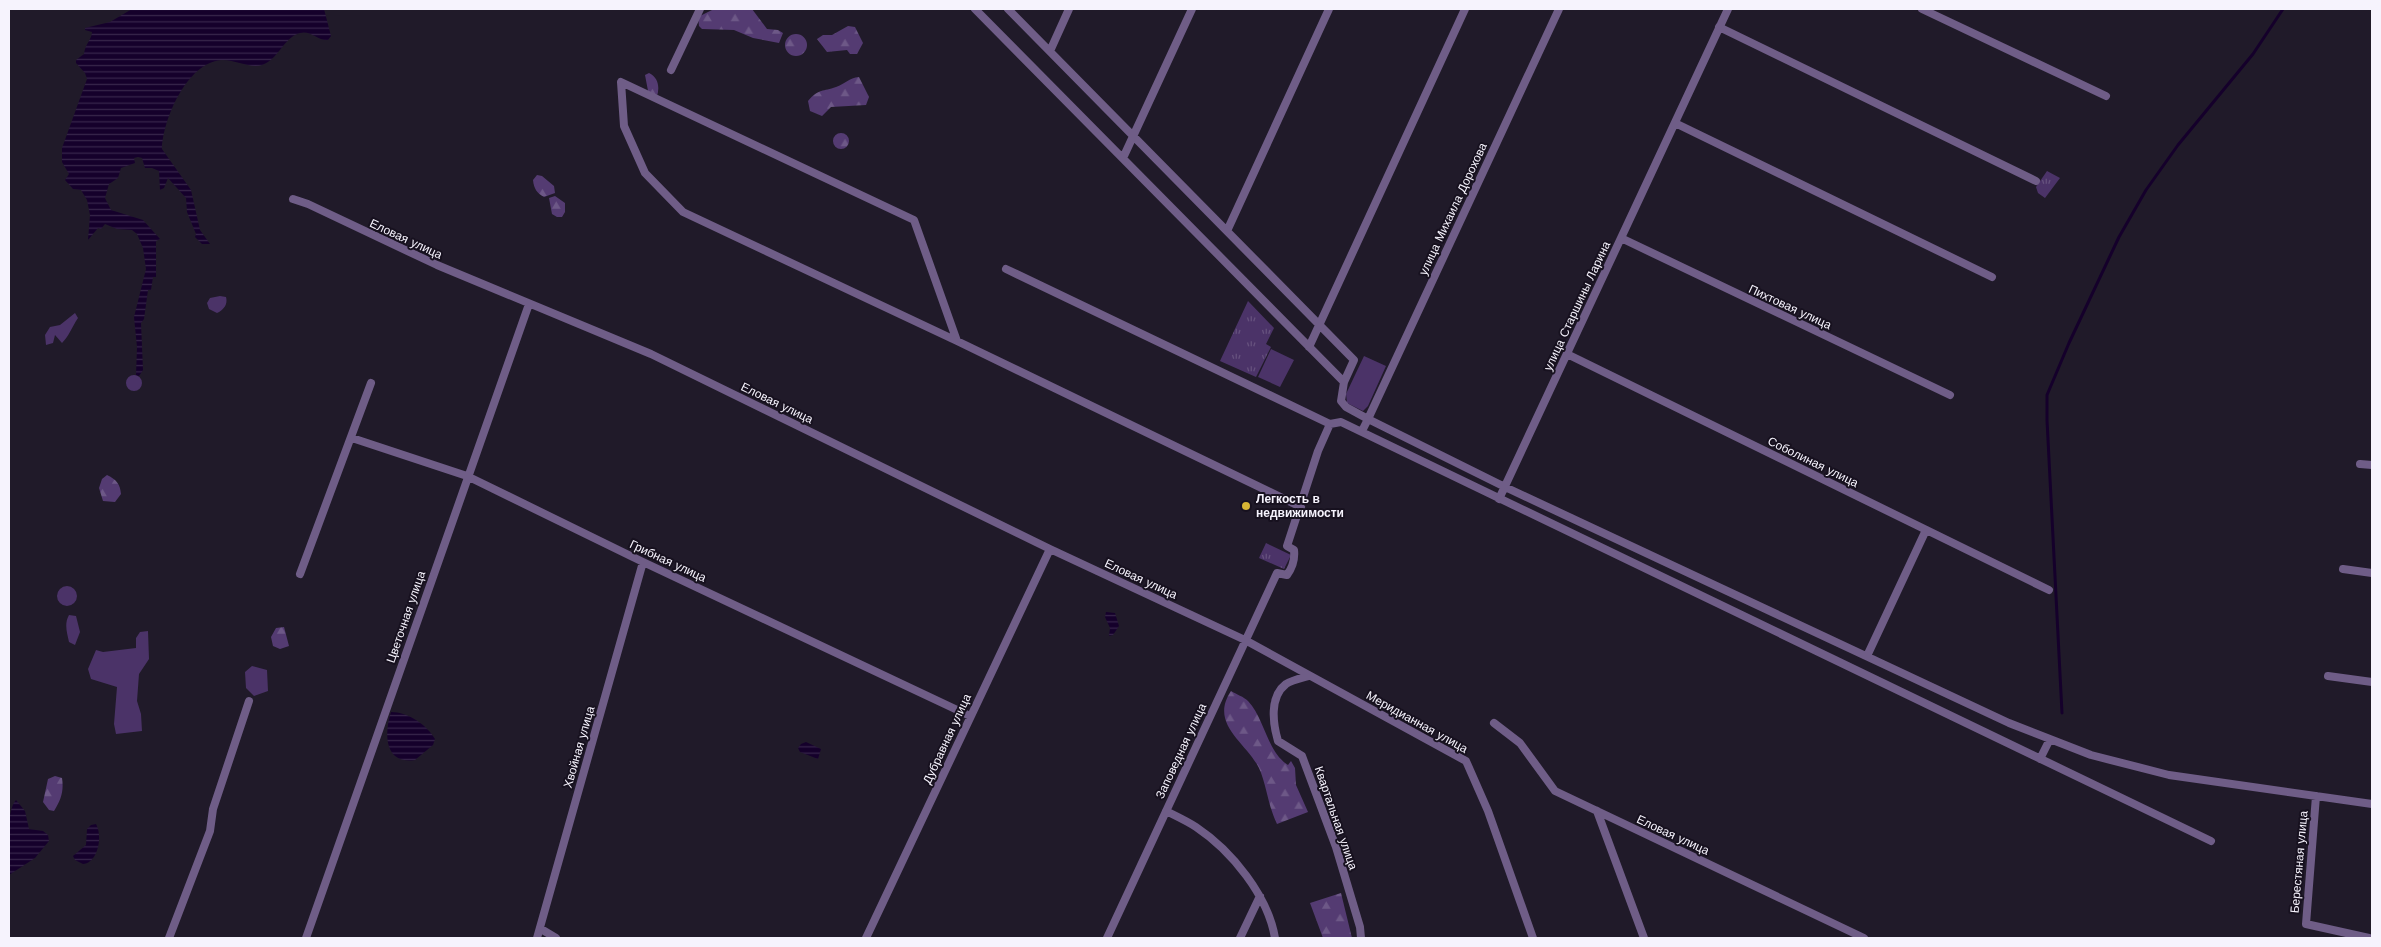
<svg xmlns="http://www.w3.org/2000/svg" width="2381" height="947" font-family="'Work Sans',sans-serif">
	<style>
		.grass { fill: #4b3368 }
		.forest { fill: url(#forest-firs) }
		.park { fill: url(#park-tufts) }
		.water { fill: url(#water-rules) }
		.lines { fill: none; stroke-linecap: round; stroke-linejoin: round }
		.stream { stroke: #15002b; stroke-width: 3 }
		.minor { stroke: #6f5d87; stroke-width: 8 }
		.poi-dot { fill: #d7b434; stroke: #17111f; stroke-width: 2 }
		.labels { text-anchor: middle; stroke-width: 4; stroke-linejoin: round; paint-order: stroke }
		.street-label { font-size: 12px; fill: #f6f3fd; stroke: #17111f }
		.poi-label { font-size: 12px; font-weight: bold; fill: #f6f3fd; stroke: #17111f; text-anchor: start }
	</style>
	<defs>
		<pattern id="forest-firs" width="22" height="20" patternUnits="userSpaceOnUse" patternTransform="scale(1.25)"><rect width="22" height="20" fill="#543b72"/><path d="M5 1l3.5 6h-7zM16 11l3.5 6h-7z" fill="#6d5887"/></pattern>
		<pattern id="park-tufts" width="24" height="20" patternUnits="userSpaceOnUse" patternTransform="scale(1.25)"><rect width="24" height="20" fill="#4b3368"/><path d="M3 7l-1-3M5 7V3M7 7l1-3M15 17l-1-3M17 17v-4M19 17l1-3" fill="none" stroke="#66517e"/></pattern>
		<pattern id="water-rules" width="6" height="5" patternUnits="userSpaceOnUse" patternTransform="scale(1.25)"><rect width="6" height="5" fill="#15002b"/><path d="M0 2.5h6" fill="none" stroke="#38264b"/></pattern>
	</defs>
	<rect width="100%" height="100%" fill="#201a29"/>
	<path class="grass" d="M220,296L226,297C228,304 224,310 217,313L209,309L207,303L210,298Z
		M75,313L78,318C72,327 69,336 62,343L55,335L53,343L46,345L45,335L50,327L60,325Z
		M1271,349L1294,360L1280,387L1258,377Z
		M1364,356L1386,366L1368,406L1363,411L1347,403L1346,394Z
		M126 383a8 8 0 1 1 16 0a8 8 0 1 1-16 0Z
		M57 596a10 10 0 1 1 20 0a10 10 0 1 1-20 0Z
		M69,615L76,616L80,632L75,645L69,642C67,632 64,624 69,615Z
		M148,631L149,659L139,674L137,701L141,714L142,731L116,734L114,724L117,687L91,679L88,669L96,650L103,652L136,648V638L140,632Z
		M252,666L267,670L268,691L254,696L246,688L245,672Z"/>
	<path class="forest" d="M714,9H752L767,29L778,30L783,33L779,43L753,38L734,30L702,29L699,26L698,17Z
		M848,26L855,27L863,43L857,54H850L847,50L827,52L817,39L823,35H832Z
		M785 45a11 11 0 1 1 22 0a11 11 0 1 1-22 0Z
		M649,73C658,77 660,87 657,96H649L645,75Z
		M859,77L869,97L866,105L831,107L822,116L810,111L808,101C819,88 823,92 836,87C845,84 849,78 859,77Z
		M833 141a8 8 0 1 1 16 0a8 8 0 1 1-16 0Z
		M537,175L542,176L554,186L555,193L544,197C537,193 534,189 533,180Z
		M555,196L565,203V212L562,217H557L552,214L549,198Z
		M107,475C117,480 120,484 121,494L115,502L103,501L99,488L102,479Z
		M284,627L289,646L280,649L273,646L271,637L276,628Z
		M1231,691C1236,694 1244,697 1248,701C1265,719 1267,752 1288,765L1291,761L1295,768L1296,785L1308,812L1277,824C1268,806 1267,786 1259,768C1246,742 1209,724 1231,691Z
		M55,776L62,778C64,791 61,800 54,811L49,810L43,802L48,779Z
		M1341,893L1352,938H1323L1310,903Z"/>
	<path class="park" d="M2047,171L2060,178L2045,198L2038,193L2036,187Z
		M1248,301L1274,328L1266,344L1271,347L1256,377L1220,361Z
		M1266,543L1291,555L1284,569L1259,558Z"/>
	<path class="water" d="M132,9H324L331,36L328,40C318,41 311,30 300,33C284,37 278,60 262,65C250,69 235,59 221,60C187,63 163,119 162,149L191,190L200,230L210,244H202L195,237L196,234L187,212L186,198L168,178L164,188L160,190L159,171L152,168H145L142,158L138,157L134,158L135,163L121,168L118,178L109,184L105,198L111,210L143,220L160,239L156,241V277H153L151,290H148L144,319L141,323L143,370L139,376L136,375L137,347L134,317L146,269L143,248L137,234L132,230L117,229L105,224L101,229L98,228L88,240L90,215L87,200L81,190L73,189L65,180L69,174L62,162V148L87,79L85,73L76,63V60L84,54C85,44 92,39 92,32L85,30V28L110,22Z
		M1106,612L1115,613L1119,626L1113,635L1109,636L1110,628L1105,617Z
		M391,712C408,712 427,725 435,739L433,745L415,760C384,765 384,733 391,712Z
		M806,742L821,749L818,759L800,752L798,748L801,744Z
		M16,800L25,811L29,829L43,831L48,835L49,841L35,858L9,875C9,858 5,812 16,800Z
		M96,824C103,836 98,863 83,864L75,860L73,856L86,845L87,829L91,825Z"/>
	<g class="lines">
		<path class="stream" d="M2062,713L2047,420V395L2069,343L2119,237L2146,190L2178,145L2253,54L2283,9"/>
		<path class="minor" d="M975,9L1344,382
			M1008,9L1354,360L1344,382L1341,401L1346,407L1368,419L1559,9
			M1922,9L2106,96
			M1719,27L2036,181
			M1050,51L1069,9
			M671,70L700,9
			M1675,123L1992,277
			M1123,158L1192,9
			M293,199L308,204L437,265L651,354L1050,549L1245,640L1466,761L1488,811L1533,938
			M1227,231L1329,9
			M1621,238L1950,395
			M1006,269L1330,424
			M957,341L914,220L621,82L624,126L645,173L683,212L957,341L1301,507
			M1309,347L1465,9
			M1567,354L2049,590
			M1362,431L1368,419L1505,487L2009,723L2091,755L2169,775L2372,804
			M352,438L467,476L643,562L970,716
			M2360,464L2372,465
			M1499,499L1728,9
			M2343,569L2372,573
			M300,574L371,383
			M1867,656L1926,530
			M1309,676C1302,678 1292,680 1286,684C1269,697 1273,724 1278,741L1302,756L1336,847L1360,927L1361,938
			M2328,676L2372,682
			M1494,723L1520,743L1555,791L1864,938
			M2040,759L2050,739
			M2316,796L2306,924L2369,938
			M1166,811C1176,816 1187,821 1196,827C1232,851 1268,896 1275,938
			M1597,811L1644,938
			M541,929L556,938
			M169,938L210,831L213,809L249,701
			M306,938L529,304
			M537,938L643,562
			M866,938L1050,549
			M1107,938L1277,573L1287,575C1293,567 1295,559 1294,550L1287,546L1318,451L1330,424L1341,422L2211,841
			M1240,938L1260,896"/>
	</g>
	<circle class="poi-dot" cx="1246" cy="506" r="5"/>
	<g class="labels">
		<g class="street-label">
			<text transform="translate(1453 209) rotate(-65)" y="4">улица Михаила Дорохова</text>
			<text transform="translate(406 239) rotate(25)" y="4">Еловая улица</text>
			<text transform="translate(1577 306) rotate(-65)" y="4">улица Старшины Ларина</text>
			<text transform="translate(1790 307) rotate(25)" y="4">Пихтовая улица</text>
			<text transform="translate(777 403) rotate(26)" y="4">Еловая улица</text>
			<text transform="translate(1813 462) rotate(26)" y="4">Соболиная улица</text>
			<text transform="translate(668 561) rotate(25)" y="4">Грибная улица</text>
			<text transform="translate(1141 579) rotate(25)" y="4">Еловая улица</text>
			<text transform="translate(406 617) rotate(-71)" y="4">Цветочная улица</text>
			<text transform="translate(1417 722) rotate(29)" y="4">Меридианная улица</text>
			<text transform="translate(947 739) rotate(-65)" y="4">Дубравная улица</text>
			<text transform="translate(579 747) rotate(-74)" y="4">Хвойная улица</text>
			<text transform="translate(1181 751) rotate(-65)" y="4">Заповедная улица</text>
			<text transform="translate(1336 818) rotate(71)" y="4">Квартальная улица</text>
			<text transform="translate(1673 835) rotate(25)" y="4">Еловая улица</text>
			<text transform="translate(2299 862) rotate(-85)" y="4">Берестяная улица</text>
		</g>
		<g class="poi-label">
			<text x="1256" y="503">Легкость в<tspan x="1256" dy="14">недвижимости</tspan></text>
		</g>
	</g>
	<rect width="2381" height="947" fill="none" stroke="#f6f3fd" stroke-width="20"/>
</svg>
